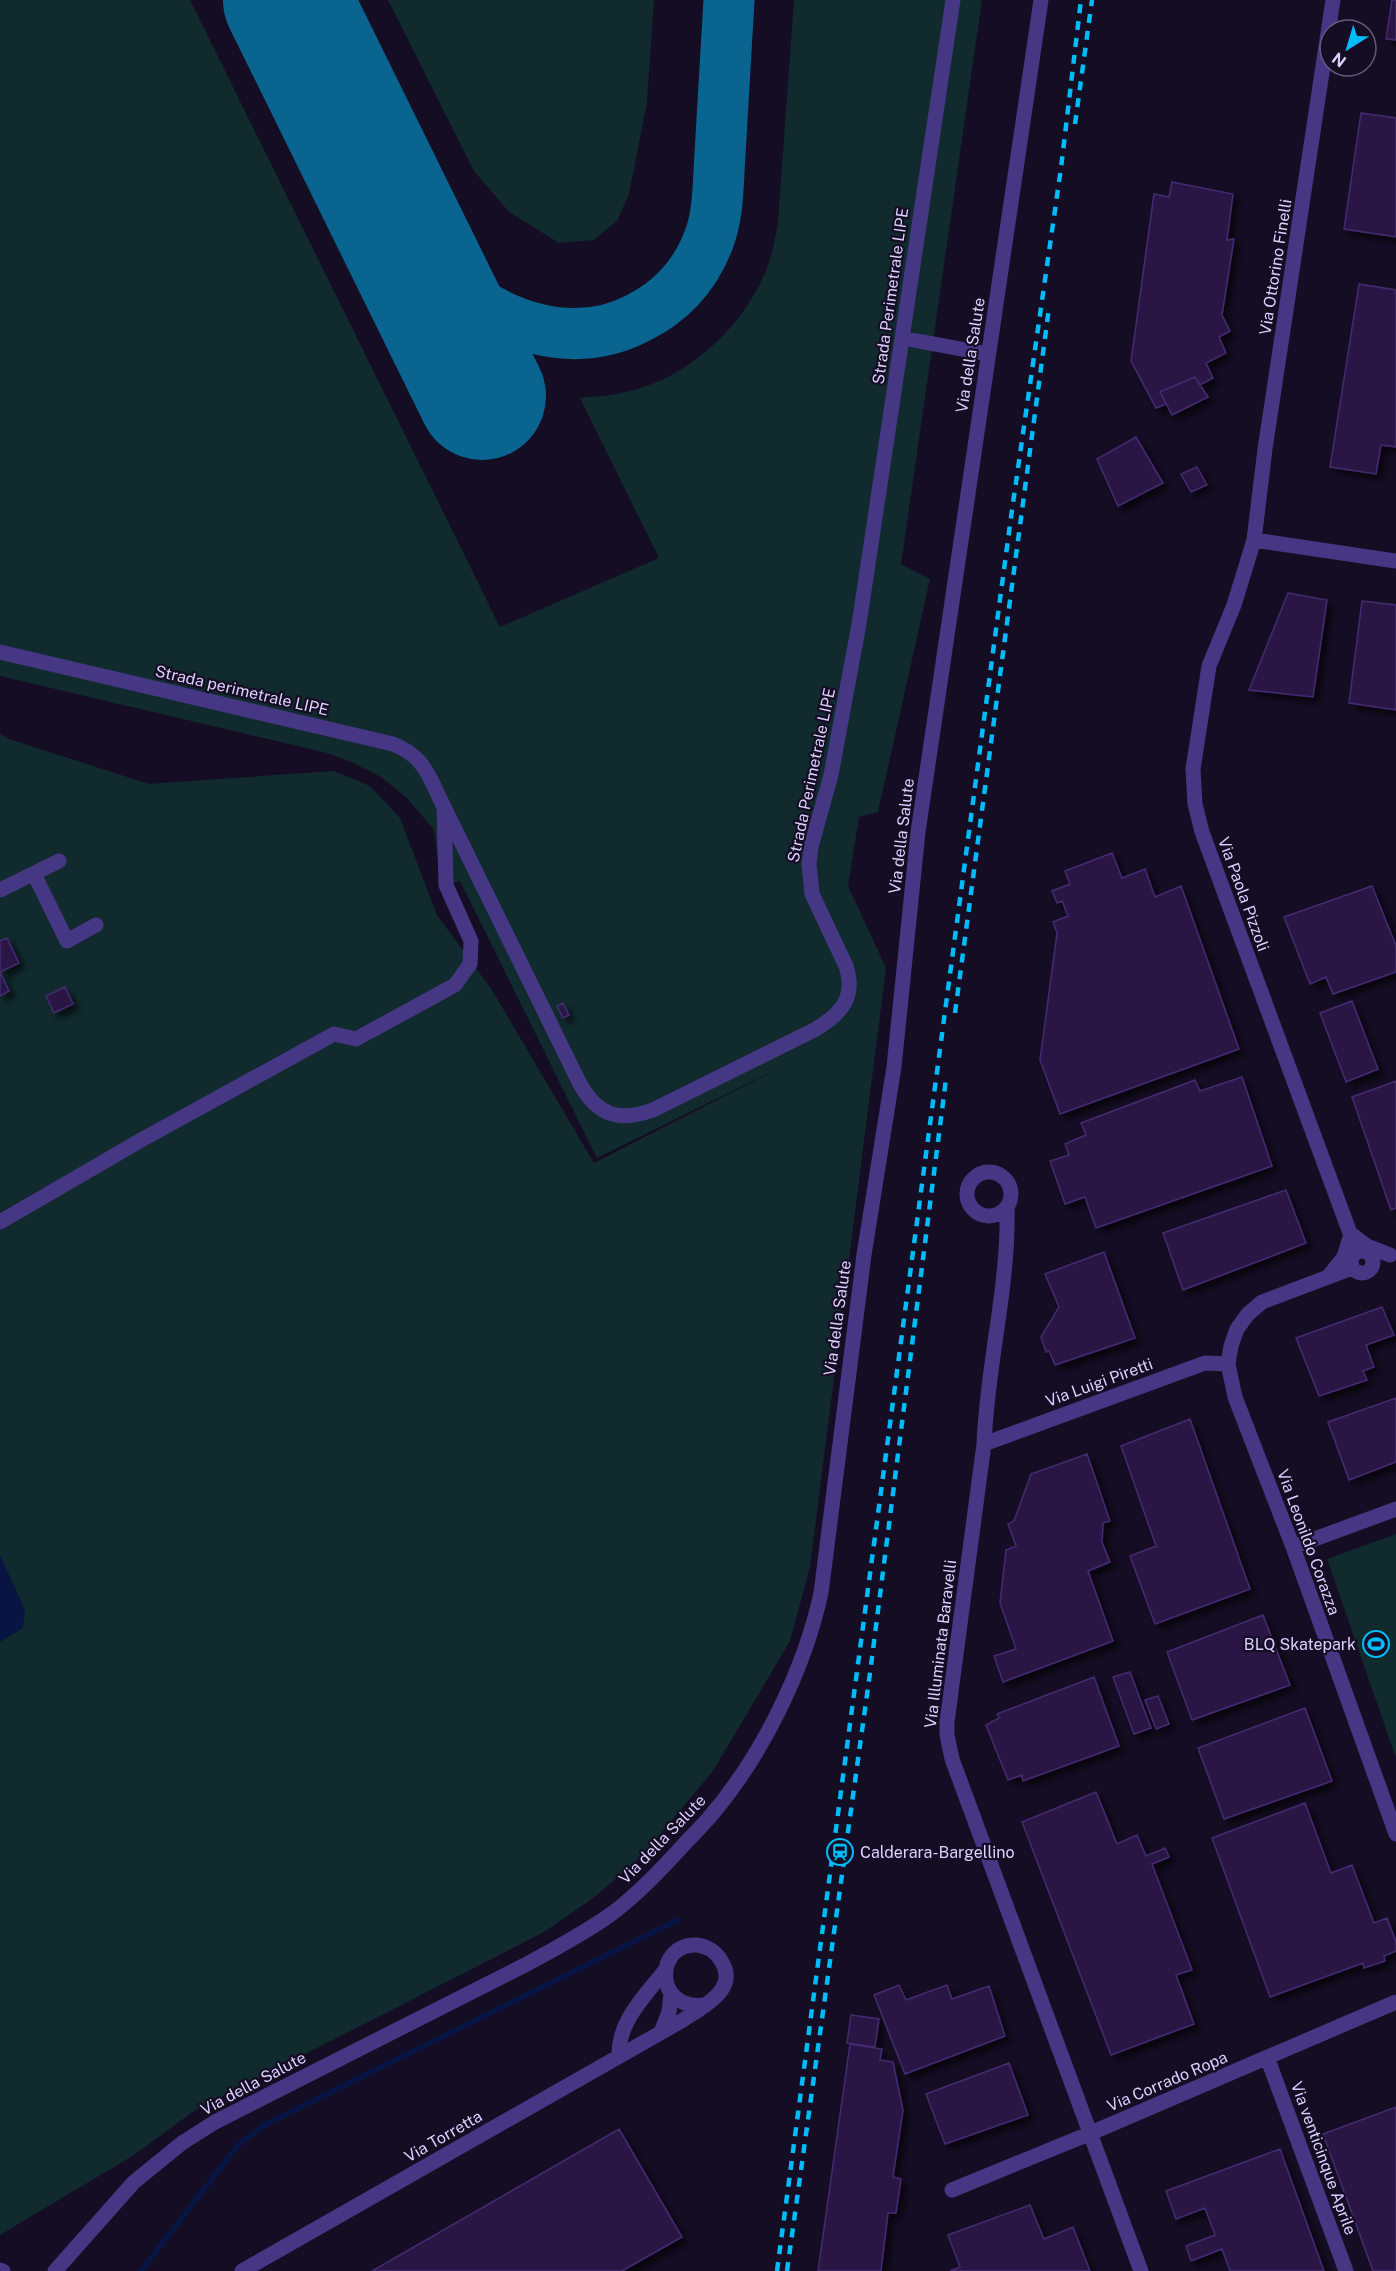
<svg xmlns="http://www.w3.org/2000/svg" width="1396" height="2271" font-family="'Public Sans',sans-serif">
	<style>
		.green { fill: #102a2e }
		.water { fill: #081442 }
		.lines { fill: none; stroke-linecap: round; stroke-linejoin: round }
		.stream { stroke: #081442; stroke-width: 6 }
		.taxiway { stroke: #0a6490; stroke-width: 51 }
		.runway { stroke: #0a6490; stroke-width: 128 }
		.building { fill: #291945; stroke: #442a72; stroke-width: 1.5; filter: url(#shadow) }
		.minor { stroke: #463784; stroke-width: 15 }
		.rail { stroke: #00bcfb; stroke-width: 4.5; stroke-dasharray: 9 8; stroke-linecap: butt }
		.labels { text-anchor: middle; stroke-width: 4.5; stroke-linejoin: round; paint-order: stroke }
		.street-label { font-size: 16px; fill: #ddd0ff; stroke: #150d24 }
		.poi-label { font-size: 16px; fill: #ddd0ff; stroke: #150d24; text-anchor: end }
	</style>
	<defs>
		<filter id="shadow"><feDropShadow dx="5.5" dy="5.5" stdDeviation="3" flood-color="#0009"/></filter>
	</defs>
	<rect width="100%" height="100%" fill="#150d24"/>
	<path class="green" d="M0,0H190L500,627L659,558L580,398C596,396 611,396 626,392C687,379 743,328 766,270C773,254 775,238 778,221L794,0H982L901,564L930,579L878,812L859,817L848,886L886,968L810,1567L790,1641L713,1771L643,1855L596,1896L544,1932L194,2111L134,2155L0,2235V734L9,739L149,784L334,771L370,786L400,818L437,915L492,990L594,1163L789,1063L597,1158L460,881L441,887L434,830L407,798L381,777L351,762L327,753L0,676Z
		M388,0H654L647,102L629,194L617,221L594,240L559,243L509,212L474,171Z
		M1396,1534V1758L1327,1559Z"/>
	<path class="water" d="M0,1555L25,1610L23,1628L0,1642Z"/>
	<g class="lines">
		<path class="stream" d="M141,2271L238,2145L266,2124L678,1920"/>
		<path class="taxiway" d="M395,218C411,239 426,263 447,280C499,326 573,352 638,318C672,301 696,274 709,239C719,213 718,181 720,154C723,103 726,51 729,0"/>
		<path class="runway" d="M287,0L482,396"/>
	</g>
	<path class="building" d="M1392,0H1396V40L1386,39Z
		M1361,113L1396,118V237L1344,229Z
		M1172,182L1233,194L1227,240L1234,239L1222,315L1230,331L1219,337L1226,353L1206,363L1213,378L1200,385L1195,377L1160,392L1166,404L1156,408L1131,361L1154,194L1169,197Z
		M1359,284L1396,290V447L1381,445L1376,474L1330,467Z
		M1195,377L1208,397L1172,415L1160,392Z
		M1136,437L1163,483L1118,506L1097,459Z
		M1197,467L1207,485L1191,492L1181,474Z
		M1288,593L1327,600L1313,697L1249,690Z
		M1362,601L1396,605V710L1349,703Z
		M1112,853L1122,878L1145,869L1155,897L1181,886L1239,1049L1060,1114L1040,1060L1057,933L1053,922L1068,916L1062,901L1057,903L1052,891L1070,884L1065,871Z
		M1372,886L1396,946V972L1333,994L1326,977L1310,984L1284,917Z
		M7,938L19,963L0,972V941Z
		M0,972L9,991L0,996Z
		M65,987L73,1004L54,1013L46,996Z
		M1352,1001L1378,1069L1346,1082L1320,1013Z
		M563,1003L569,1015L563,1018L557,1006Z
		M1242,1077L1272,1166L1096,1228L1085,1197L1065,1204L1050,1161L1069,1155L1065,1144L1086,1135L1081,1123L1195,1080L1200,1091Z
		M1396,1081V1208L1391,1210L1352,1097Z
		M1286,1190L1306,1243L1183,1290L1163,1233Z
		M1104,1252L1135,1338L1055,1365L1049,1351L1046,1352L1041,1337L1059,1307L1045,1274Z
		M1382,1307L1394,1335L1366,1345L1374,1367L1363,1371L1367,1380L1319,1396L1296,1338Z
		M1396,1398V1462L1349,1480L1328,1422Z
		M1190,1419L1250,1589L1155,1624L1130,1556L1156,1546L1121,1446Z
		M1087,1454L1110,1521L1103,1523L1102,1542L1110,1562L1088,1571L1113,1641L1003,1682L994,1656L1016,1649L1000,1603L1006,1550L1016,1546L1008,1524L1014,1521L1031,1474Z
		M1263,1615L1290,1685L1192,1720L1167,1652Z
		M1130,1672L1151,1728L1134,1734L1113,1677Z
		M1094,1677L1119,1746L1023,1781L1022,1775L1008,1780L986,1725L999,1718L997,1714Z
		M1158,1696L1169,1724L1156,1729L1145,1700Z
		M1305,1708L1332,1781L1224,1819L1198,1748Z
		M1096,1792L1117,1844L1137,1835L1146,1856L1165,1848L1169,1857L1152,1864L1192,1970L1176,1975L1194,2024L1111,2055L1022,1822Z
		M1305,1803L1331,1873L1352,1865L1374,1923L1387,1918L1396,1942V1951L1384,1956L1385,1961L1364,1968L1363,1963L1270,1997L1212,1838Z
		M899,1985L906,2000L947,1985L952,1999L989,1986L1005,2036L905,2074L874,1995Z
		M851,2015L879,2019L875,2047L847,2043Z
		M850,2044L882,2049L880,2060L893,2062L903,2110L893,2177L901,2179L896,2213H888L881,2271H818Z
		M1009,2063L1028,2115L945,2144L926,2094Z
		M1396,2107V2271H1373L1323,2134Z
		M619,2129L682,2237L622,2271H372Z
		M1280,2149L1324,2271H1230L1222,2249L1191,2261L1186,2246L1215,2235L1205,2208L1176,2219L1166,2191Z
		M1030,2205L1044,2239L1073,2227L1090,2271H950L960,2267L948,2235Z"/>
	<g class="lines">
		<path class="minor" d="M1333,0L1265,449L1254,540L1234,605L1209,666L1193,769L1195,804L1202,832L1357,1252
			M902,338L988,354
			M1254,540L1396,561
			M0,652L393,744C426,757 429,778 444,807
			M34,874L67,941L96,925
			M0,890L59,861
			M967 1194a22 22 0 1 1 44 0a22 22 0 1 1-44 0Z
			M1007,1208C1009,1287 987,1364 984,1444L947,1722V1735L952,1759L1141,2271
			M0,1222L143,1139L334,1034L356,1039L455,985L470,964L471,941L446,885L444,807L580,1084C598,1116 619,1122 653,1110L816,1029C842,1013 856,997 846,966L812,894L809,864L811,847L831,775L859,624L953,0
			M1351 1262a11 11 0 1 1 22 0a11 11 0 1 1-22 0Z
			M1352,1268L1262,1302L1248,1314L1237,1329L1231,1346L1228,1364L1235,1397L1293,1547L1396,1834
			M1328,1277L1344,1257L1351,1234L1367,1246L1390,1255
			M984,1444L1205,1363L1228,1364
			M1293,1547L1396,1509
			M661,2032L669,2012L671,1993
			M619,2055C618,2021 646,1995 666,1969
			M1267,2057L1346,2271
			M952,2190L1091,2133L1396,2002
			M0,2270L3,2271
			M55,2271L134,2182L182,2143L215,2122L525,1965C553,1950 581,1935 607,1917C633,1899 656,1875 677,1852C687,1841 698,1830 708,1819C761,1758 804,1671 821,1593L864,1255L894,1067L918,832L1041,0
			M242,2271L683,2020C703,2006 741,1989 720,1959C715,1951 706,1946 697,1945C655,1942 653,2011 704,2005"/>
		<path class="rail" d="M1075,124L1092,0
			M955,1013L1049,308
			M777,2271L1011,517L1061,168L1081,0
			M787,2271L870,1673L946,1079"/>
	</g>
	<defs>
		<symbol id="stadium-ring" viewBox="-11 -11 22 22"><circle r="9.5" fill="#150d24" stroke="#00bcfb" stroke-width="1.5"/><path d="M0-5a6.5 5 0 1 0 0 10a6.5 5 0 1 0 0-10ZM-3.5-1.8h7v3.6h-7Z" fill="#00bcfb"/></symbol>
		<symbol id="station-ring" viewBox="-11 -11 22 22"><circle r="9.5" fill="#150d24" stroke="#00bcfb" stroke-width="1.5"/><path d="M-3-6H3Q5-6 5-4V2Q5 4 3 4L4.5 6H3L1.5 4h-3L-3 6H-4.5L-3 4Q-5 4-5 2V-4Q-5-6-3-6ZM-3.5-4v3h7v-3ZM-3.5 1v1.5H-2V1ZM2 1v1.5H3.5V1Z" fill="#00bcfb"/></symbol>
	</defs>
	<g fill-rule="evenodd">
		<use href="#stadium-ring" x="1361" y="1629" width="30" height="30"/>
		<use href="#station-ring" x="825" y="1837" width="30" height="30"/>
	</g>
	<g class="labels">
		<g class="street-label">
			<text transform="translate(1275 267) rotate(-81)" y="6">Via Ottorino Finelli</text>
			<text transform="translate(890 296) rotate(-82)" y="6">Strada Perimetrale LIPE</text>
			<text transform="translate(970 355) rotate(-81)" y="6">Via della Salute</text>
			<text transform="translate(242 690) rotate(13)" y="6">Strada perimetrale LIPE</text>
			<text transform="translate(811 775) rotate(-78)" y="6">Strada Perimetrale LIPE</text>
			<text transform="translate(901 836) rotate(-83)" y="6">Via della Salute</text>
			<text transform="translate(1244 894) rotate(70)" y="6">Via Paola Pizzoli</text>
			<text transform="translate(837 1318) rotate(-82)" y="6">Via della Salute</text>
			<text transform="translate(1099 1382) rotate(-20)" y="6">Via Luigi Piretti</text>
			<text transform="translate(1309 1542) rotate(70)" y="6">Via Leonildo Corazza</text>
			<text transform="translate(940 1644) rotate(-83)" y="6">Via Illuminata Baravelli</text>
			<text transform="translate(662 1839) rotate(-46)" y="6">Via della Salute</text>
			<text transform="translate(1167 2081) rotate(-23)" y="6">Via Corrado Ropa</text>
			<text transform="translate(253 2083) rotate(-28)" y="6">Via della Salute</text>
			<text transform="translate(443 2136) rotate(-30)" y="6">Via Torretta</text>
			<text transform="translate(1324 2158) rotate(70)" y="6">Via venticinque Aprile</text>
		</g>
		<g class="poi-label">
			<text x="1356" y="1650">BLQ Skatepark</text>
			<text x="860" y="1858" text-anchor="start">Calderara-Bargellino</text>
		</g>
	</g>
	<g transform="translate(1348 48) rotate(217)"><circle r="28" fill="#150d24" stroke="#655b7c" stroke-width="1.5"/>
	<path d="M0-4.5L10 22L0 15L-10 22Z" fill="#00bcfb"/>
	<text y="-9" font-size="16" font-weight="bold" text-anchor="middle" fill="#ddd0ff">N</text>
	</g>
</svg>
